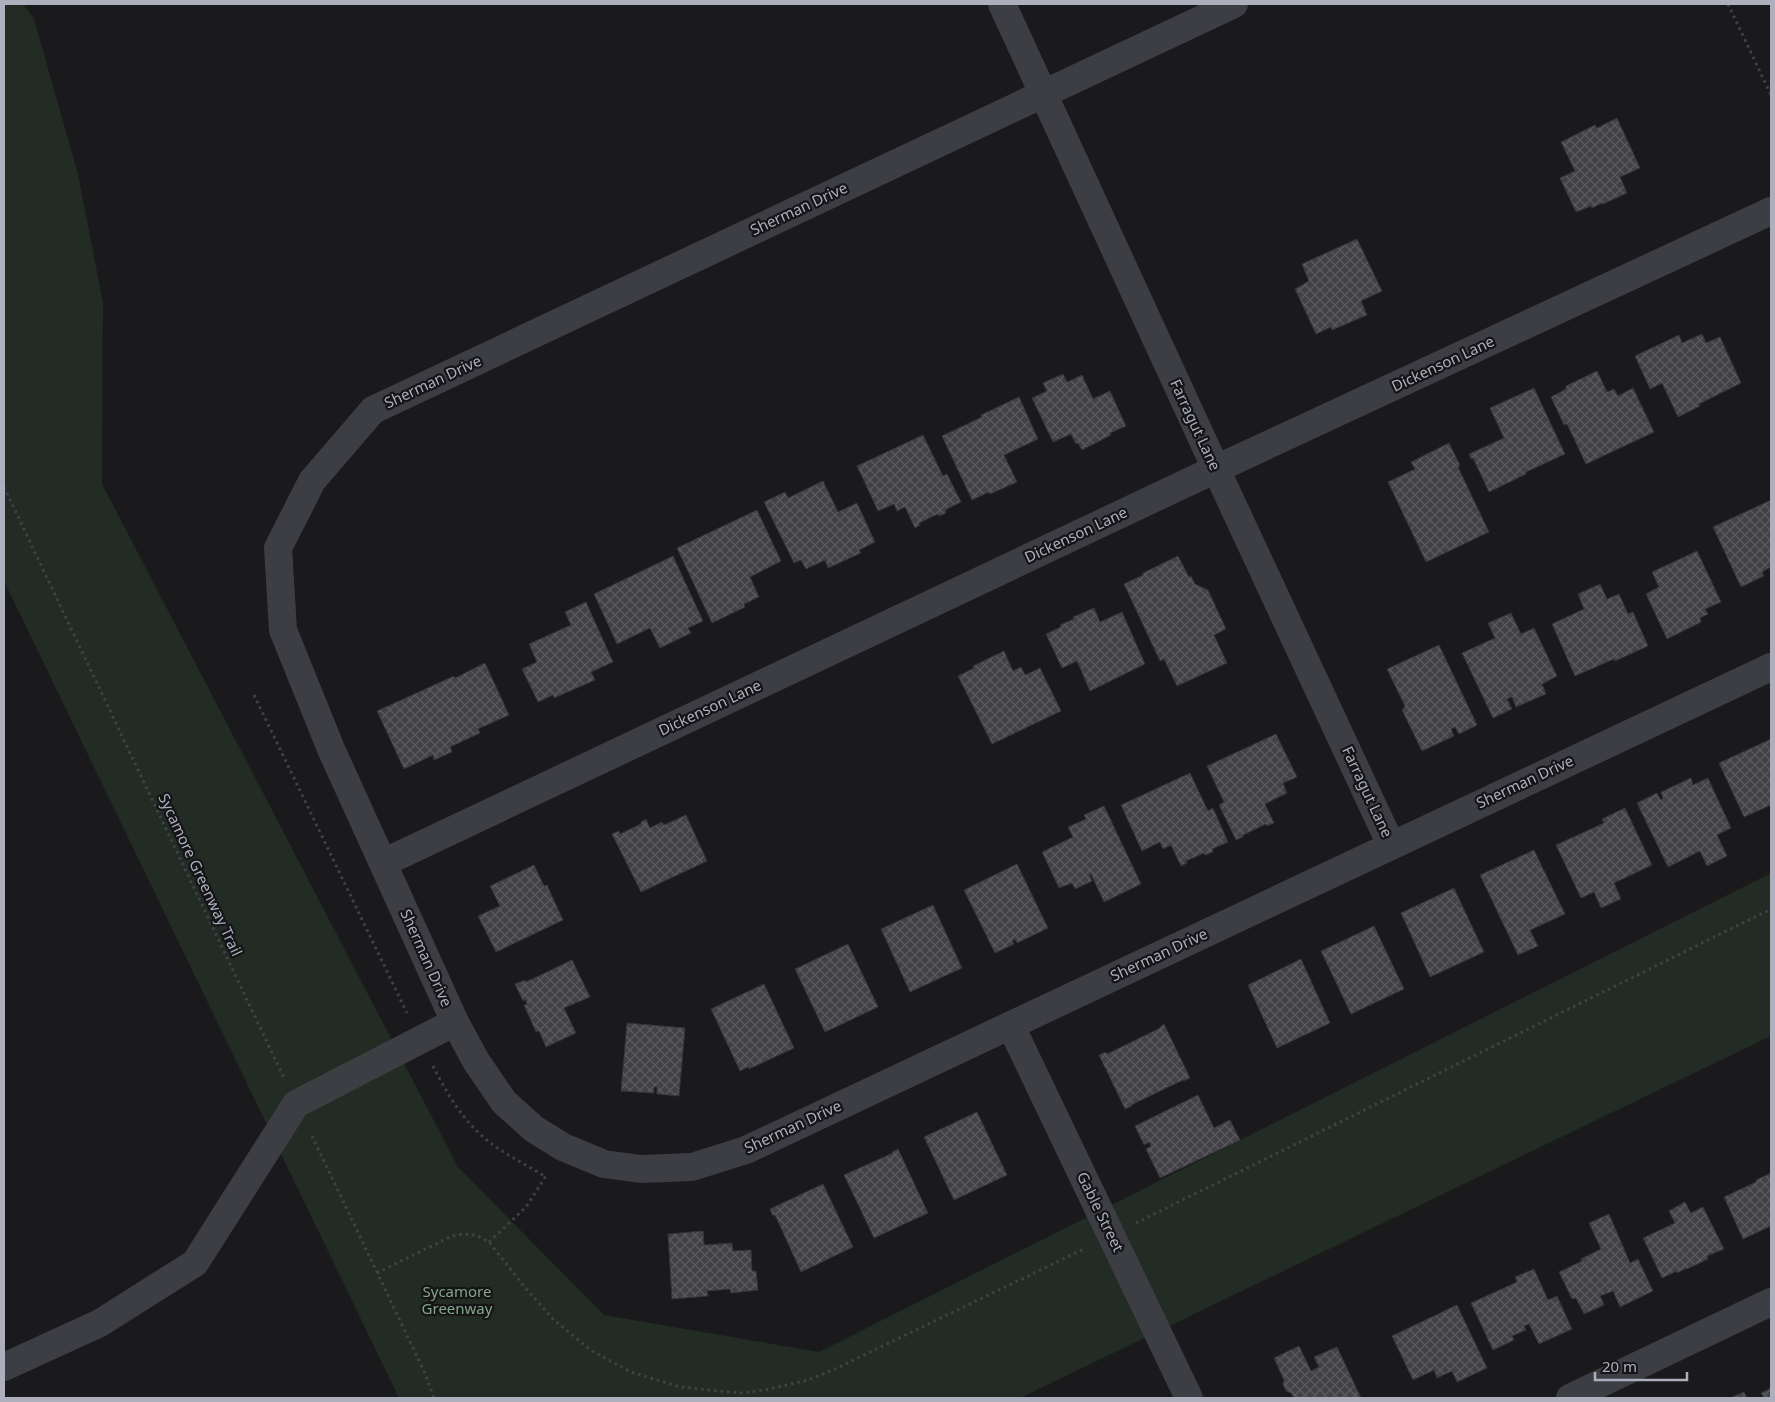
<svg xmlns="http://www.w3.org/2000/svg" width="1775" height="1402" font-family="'Noto Sans',sans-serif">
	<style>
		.park { fill: #222b24 }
		.building { fill: url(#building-cross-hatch); stroke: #353438 }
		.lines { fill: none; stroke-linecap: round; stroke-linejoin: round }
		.path { stroke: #414249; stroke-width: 3; stroke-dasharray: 2.5 4; stroke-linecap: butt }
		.minor { stroke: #3d3d44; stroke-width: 28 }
		.labels { text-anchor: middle; stroke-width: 4.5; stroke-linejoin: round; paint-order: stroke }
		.street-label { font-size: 15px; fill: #adb0bc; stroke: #151518 }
		.park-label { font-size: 15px; fill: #84a68a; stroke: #151518 }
	</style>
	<defs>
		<pattern id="building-cross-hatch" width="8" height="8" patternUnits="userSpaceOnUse" patternTransform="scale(1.25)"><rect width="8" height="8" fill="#424246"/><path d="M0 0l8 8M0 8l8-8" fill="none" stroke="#5b5b5f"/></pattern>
	</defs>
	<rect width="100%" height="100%" fill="#1a1a1d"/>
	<path class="park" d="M4,4H23L34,19L78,174L103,303L102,484L458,1167L604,1315L819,1352L1771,873V1036L1020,1398H399L4,581Z"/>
	<path class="building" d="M1617,118L1640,168L1620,177L1627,193L1603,204L1602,203L1592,208L1591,206L1576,212L1560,178L1575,171L1561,142L1595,125L1597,128Z
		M1357,239L1382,291L1361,301L1367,315L1332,330L1331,327L1316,334L1295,289L1309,281L1302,264Z
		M1702,334L1706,343L1720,337L1741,383L1699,404L1700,406L1678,417L1662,383L1650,389L1635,356L1679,335L1682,343Z
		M1597,371L1607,392L1614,389L1618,396L1633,388L1654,432L1586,464L1567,424L1564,425L1551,397L1566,389V386Z
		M1063,374L1067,382L1082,375L1093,399L1110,391L1126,426L1110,433L1111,435L1082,450L1078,443L1076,444L1071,434L1053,442L1032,398L1047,391L1043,383Z
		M1534,388L1565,454L1526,472V474L1489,492L1473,458L1471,459L1469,454L1504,438L1490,408Z
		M1019,397L1038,439L1004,455L1017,482L990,494L989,492L972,500L942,436L982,417L981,415Z
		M923,435L943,476L947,474L961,502L945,510L946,513L939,516L938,514L919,523L920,525L915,528L905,507L897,511L894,504L878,511L857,466Z
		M1449,443L1460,465L1458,467L1489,532L1426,562L1388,482L1415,469L1411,462Z
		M823,481L838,512L857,503L875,542L859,550L861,553L828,568L825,560L806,569L801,560L794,563L764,502L785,492L788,498Z
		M1771,500V567L1762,572L1764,576L1741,587L1713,527Z
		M757,510L781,561L750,577L759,597L744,604L745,607L712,623L677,548Z
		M1697,551L1721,602L1705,609L1708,614L1700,618L1701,622L1667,639L1646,594L1659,587L1652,572Z
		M673,556L703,621L688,628L691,633L660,648L650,628L617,644L594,594Z
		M1178,556L1189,577L1191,576L1195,584L1208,590L1226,629L1214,635L1227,663L1177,686L1164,659L1160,661L1124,584L1143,575V573Z
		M1600,584L1607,599L1619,594L1628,614L1633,612L1648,646L1615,661L1614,659L1575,676L1552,624L1584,609L1578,594Z
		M586,602L613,662L591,672L595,680L554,698L553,695L538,702L522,669L537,662L529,644L571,625L565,612Z
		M1094,608L1100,622L1122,612L1145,664L1090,691L1077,661L1062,668L1046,634L1061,627L1060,625L1074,619L1073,617Z
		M1511,613L1521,634L1534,628L1557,676L1542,684L1546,694L1516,707L1512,697L1507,699L1512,709L1493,718L1462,653L1495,638L1488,623Z
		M1439,645L1477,725L1459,734L1455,727L1451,729L1454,736L1422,751L1402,710L1405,706L1387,669Z
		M1004,651L1013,671L1021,667L1025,675L1040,668L1061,711L992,744L958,676L974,668L973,666Z
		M485,663L509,715L478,729L480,733L450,747L452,752L434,760L433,755L404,769L377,711L454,676L455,678Z
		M1276,734L1297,777L1283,783L1287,793L1265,804L1274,823L1267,826L1266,824L1243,835V837L1236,840L1219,805L1224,802L1207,766Z
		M1771,739V805L1744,817L1719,763Z
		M1190,773L1208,811L1213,808L1228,842L1212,849L1213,852L1205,855L1204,853L1186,861L1187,863L1181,866L1171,845L1163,849L1160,842L1142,851L1121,805Z
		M1691,778L1693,785L1708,778L1731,828L1717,835L1727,856L1707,866L1700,851L1668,867L1637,803L1657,793L1661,800L1663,798L1661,792Z
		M1104,806L1141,884L1104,902L1091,874H1089L1092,881L1075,889L1072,883L1059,888L1042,852L1073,837L1068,827L1086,819L1084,815Z
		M1625,808L1652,865L1614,883L1621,899L1601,908L1594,892L1581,898L1556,845L1604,823L1602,819Z
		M686,815L707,861L641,892L612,834L619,831L620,834L641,824V822L646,819L650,828L662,822L664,825Z
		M1534,850L1565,914L1530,930L1538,946L1518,955L1480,875Z
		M1017,864L1048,928L1017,943L1015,939L1012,941L1014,944L995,953L964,890Z
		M534,865L544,886L547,885L563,920L496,952L478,916L500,906L490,886Z
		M1454,888L1484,952L1430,977L1401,913Z
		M933,905L962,968L910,992L881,929Z
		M1374,926L1404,989L1351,1014L1321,951Z
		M848,944L878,1007L825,1032L795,969Z
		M1301,959L1330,1023L1277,1048L1248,985Z
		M572,960L590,997L564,1008L576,1033L546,1047L539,1031L536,1032L524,1005L527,1004L525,999L523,1001L515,984L525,980L526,982Z
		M764,984L794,1048L749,1069L748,1067L740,1071L711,1009Z
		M627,1023L685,1028L679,1096L657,1094V1087H654V1093L621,1091Z
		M1164,1024L1190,1078L1183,1081V1080L1131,1105L1132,1106L1125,1109L1099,1055L1106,1052L1107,1054L1160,1028V1027Z
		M1198,1095L1214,1128L1230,1120L1240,1140L1160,1178L1146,1149L1151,1146L1149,1142L1144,1145L1135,1126Z
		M977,1112L1007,1175L954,1200L924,1137Z
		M898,1149L928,1213L874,1238L844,1175L893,1153L892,1152Z
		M1771,1173V1226L1743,1239L1724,1197L1756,1182V1180Z
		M823,1184L853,1247L801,1272L775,1215L773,1216L770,1209Z
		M1685,1202L1691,1213L1703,1207L1724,1249L1707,1256L1708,1259L1687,1269V1268L1677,1273V1271L1662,1278L1643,1238L1675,1223L1669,1211Z
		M1609,1214L1630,1263L1638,1259L1653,1291L1620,1307L1613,1291L1600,1296L1604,1305L1584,1314L1576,1298L1572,1299L1559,1272L1582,1261L1581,1259L1601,1249L1589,1223Z
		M703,1231L704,1245L732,1243L733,1251L751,1250L752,1271H756L758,1290L731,1293L730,1289L707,1291L708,1296L672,1299L668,1234Z
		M1534,1269L1548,1300L1557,1296L1572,1329L1539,1344L1529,1324L1524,1326L1526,1330L1512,1336L1514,1340L1493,1350L1471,1303L1517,1282L1515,1277Z
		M1457,1305L1487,1368L1457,1382L1452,1371L1437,1378L1434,1370L1413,1380L1392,1336Z
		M1299,1346L1311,1371L1319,1367L1314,1357L1337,1347L1361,1398H1294L1291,1393L1286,1391L1283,1384L1284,1380L1274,1358Z
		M1771,1388V1398H1764L1761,1393Z
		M1744,1392L1747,1398H1730Z"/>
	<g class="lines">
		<path class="path" d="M1728,4L1771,95
			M4,487L284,1078
			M254,695L407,1013
			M433,1066C449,1098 468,1129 499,1149C514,1159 530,1167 546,1177
			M312,1136L424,1371L434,1398
			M1136,1223L1771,909
			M489,1242L526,1207L546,1176
			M377,1273L452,1236L463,1234L476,1235L489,1242L527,1290L554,1320L592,1351L631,1372L680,1387L740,1393L765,1390L808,1380L835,1369L1086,1248"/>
		<path class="minor" d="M1002,4L1216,469L1391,845
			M1234,4L373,410L312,481L278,548L283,630L331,749L455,1022L476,1061L504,1102L534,1129L563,1147L604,1164L641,1169L692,1167L746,1150L1771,667
			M383,863L1216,469L1771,211
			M1011,1026L1189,1398
			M4,1367L100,1323L195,1263L296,1104L455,1022
			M1570,1398L1771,1302"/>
	</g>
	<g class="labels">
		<g class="street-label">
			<text transform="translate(799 209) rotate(-25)" y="5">Sherman Drive</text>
			<text transform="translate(1443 364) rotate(-25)" y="5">Dickenson Lane</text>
			<text transform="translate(433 382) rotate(-25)" y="5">Sherman Drive</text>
			<text transform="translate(1195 425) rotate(65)" y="5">Farragut Lane</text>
			<text transform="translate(1076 535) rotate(-25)" y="5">Dickenson Lane</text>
			<text transform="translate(710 708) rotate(-25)" y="5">Dickenson Lane</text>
			<text transform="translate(1525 782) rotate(-25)" y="5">Sherman Drive</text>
			<text transform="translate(1367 792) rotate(65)" y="5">Farragut Lane</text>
			<text transform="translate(200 875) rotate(65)" y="5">Sycamore Greenway Trail</text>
			<text transform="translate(1159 955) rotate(-25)" y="5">Sherman Drive</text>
			<text transform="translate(426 958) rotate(66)" y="5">Sherman Drive</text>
			<text transform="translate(793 1127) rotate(-25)" y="5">Sherman Drive</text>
			<text transform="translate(1100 1212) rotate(64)" y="5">Gable Street</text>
		</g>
		<g class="park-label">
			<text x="457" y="1297">Sycamore<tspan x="457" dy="17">Greenway</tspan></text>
		</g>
	</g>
	<rect width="1775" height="1402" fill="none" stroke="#adb0bc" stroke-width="10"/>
	<path d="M1595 1372v8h92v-8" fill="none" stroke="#adb0bc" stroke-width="2.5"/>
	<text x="1602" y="1372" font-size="15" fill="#adb0bc" stroke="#151518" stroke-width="4" paint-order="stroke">20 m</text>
</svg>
